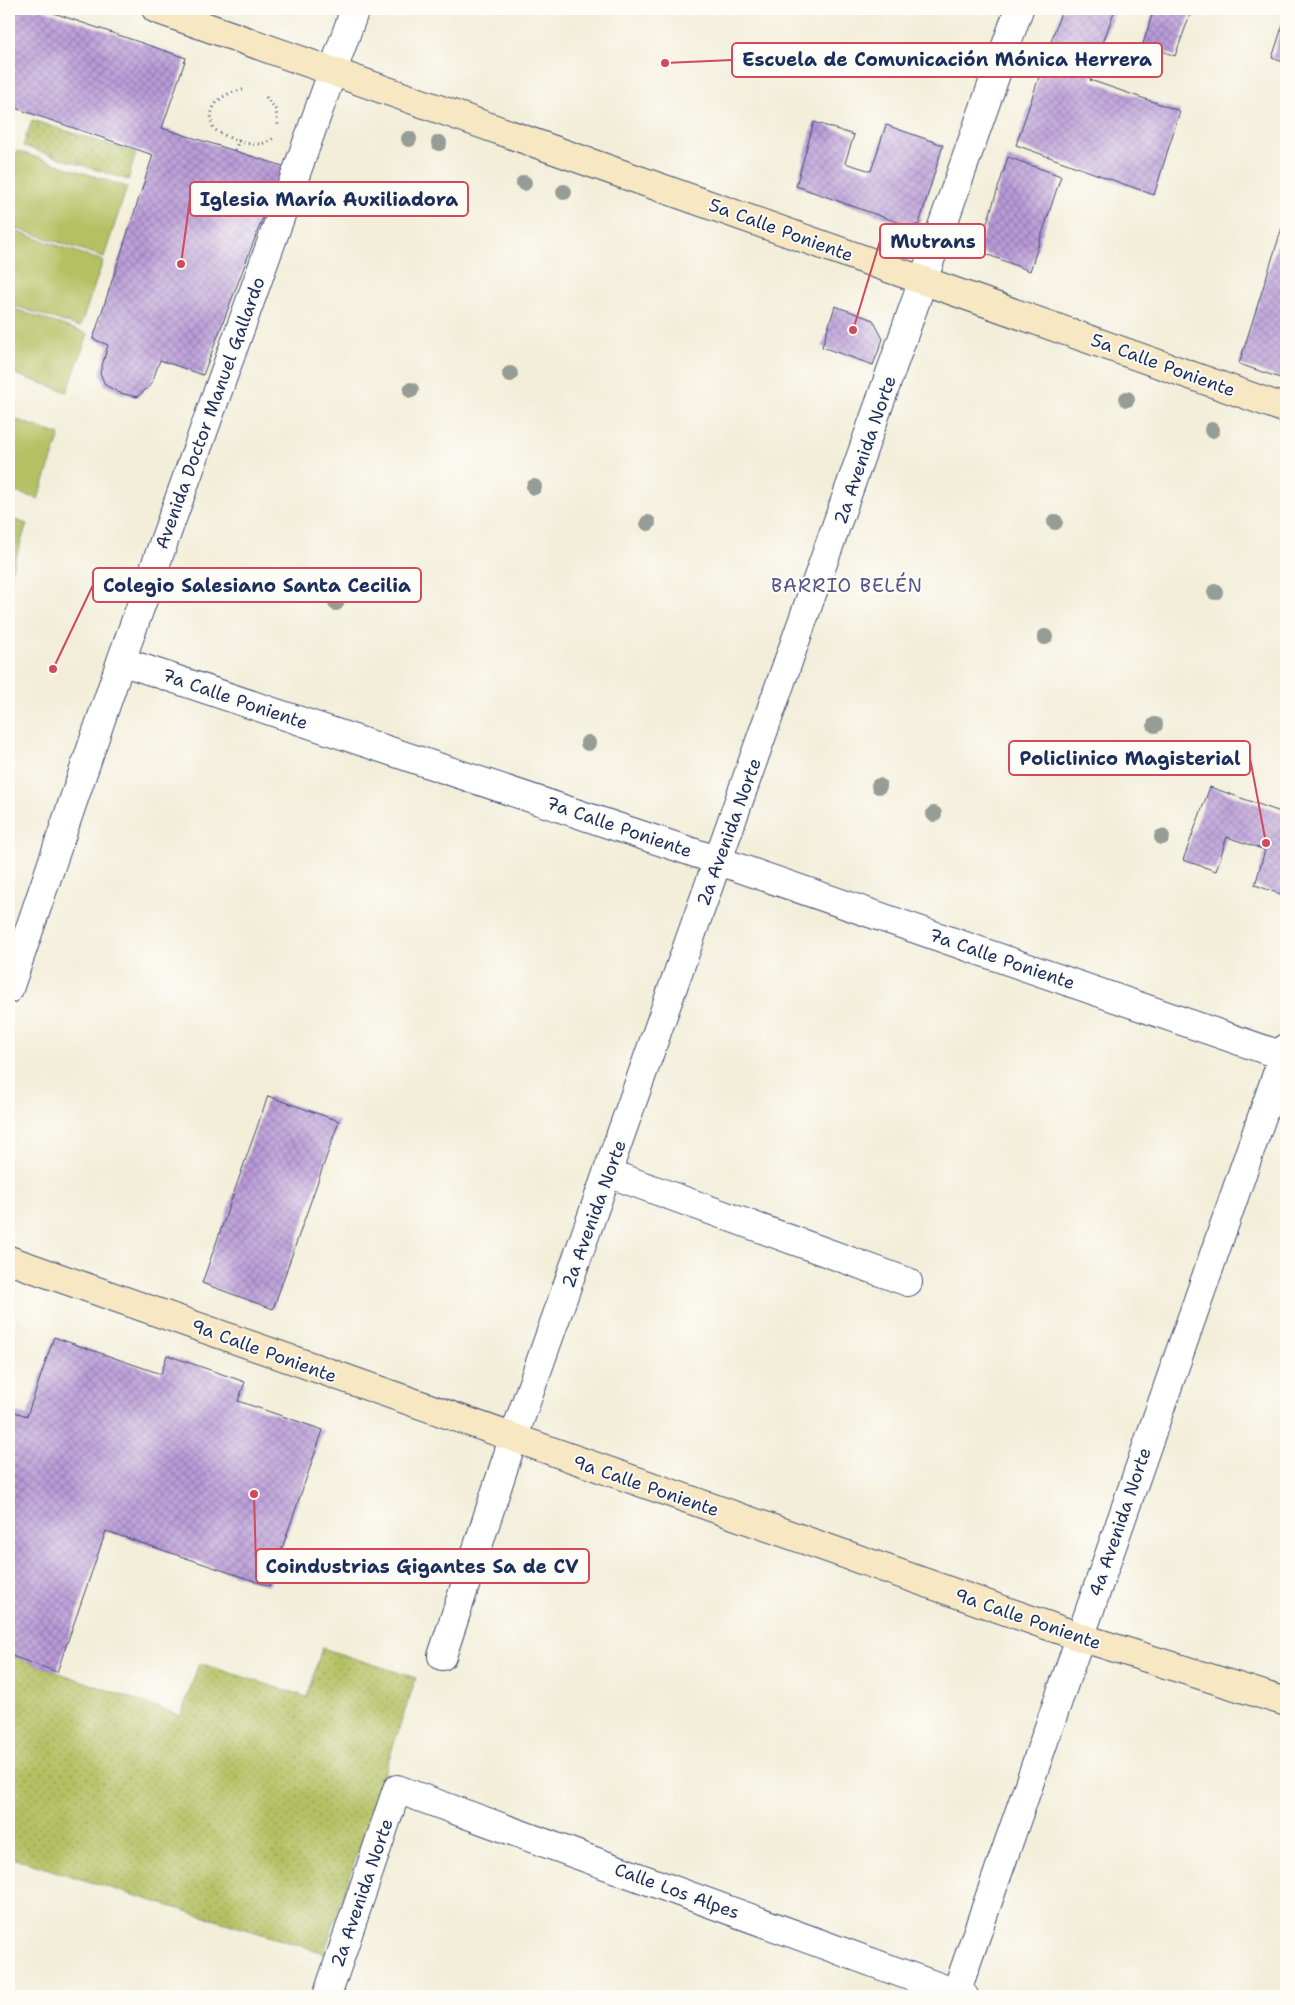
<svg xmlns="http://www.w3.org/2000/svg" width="1295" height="2005" font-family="'Shantell Sans',sans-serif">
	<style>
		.grass { fill: url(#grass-dots); stroke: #687860 }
		.pitch { fill: #b4c062; stroke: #687860 }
		.building { fill: url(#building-cross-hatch) }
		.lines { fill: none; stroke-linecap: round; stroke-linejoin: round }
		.minor-casing { stroke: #3b4c70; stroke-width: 30 }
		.secondary-casing { stroke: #3b4c70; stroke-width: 30 }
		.path { stroke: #3b4c70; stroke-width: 3; stroke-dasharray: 1 4; stroke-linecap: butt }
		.minor { stroke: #fff; stroke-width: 28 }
		.secondary { stroke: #f7e8c3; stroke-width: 28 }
		.tree { fill: #969d96 }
		.labels { text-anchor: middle; stroke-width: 4; stroke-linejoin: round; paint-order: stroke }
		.street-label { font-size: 18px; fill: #1b2f5e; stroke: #fdfcf7 }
		.neighbourhood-label { font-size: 19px; letter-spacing: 1px; fill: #525488; stroke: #fdfcf7 }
		.leader { fill: none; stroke: #d1495b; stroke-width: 2 }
		.callout-dot { fill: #d1495b; stroke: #fdfcf7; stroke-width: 2 }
		.callout { fill: #fdfcf7; stroke: #d1495b; stroke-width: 2 }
		.callout-label { font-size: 19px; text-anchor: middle; font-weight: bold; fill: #1b2f5e }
	</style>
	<defs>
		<pattern id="grass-dots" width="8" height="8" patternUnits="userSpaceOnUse" patternTransform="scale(1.25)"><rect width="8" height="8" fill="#b4c062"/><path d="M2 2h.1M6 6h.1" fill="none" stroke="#929c54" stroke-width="1.8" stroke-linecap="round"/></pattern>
		<pattern id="building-cross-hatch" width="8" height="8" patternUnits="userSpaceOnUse" patternTransform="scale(1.25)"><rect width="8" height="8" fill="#b99ad7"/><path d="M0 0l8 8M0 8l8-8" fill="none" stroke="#967eb2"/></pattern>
	</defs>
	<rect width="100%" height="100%" fill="#fdfcf7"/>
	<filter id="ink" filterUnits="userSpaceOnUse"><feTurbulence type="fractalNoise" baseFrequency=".02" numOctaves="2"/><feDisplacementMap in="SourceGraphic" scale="10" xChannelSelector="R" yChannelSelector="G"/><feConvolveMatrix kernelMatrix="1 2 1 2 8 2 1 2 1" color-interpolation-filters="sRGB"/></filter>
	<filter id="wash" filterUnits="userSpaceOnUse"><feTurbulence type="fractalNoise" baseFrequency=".0096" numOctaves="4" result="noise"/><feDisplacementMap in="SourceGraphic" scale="20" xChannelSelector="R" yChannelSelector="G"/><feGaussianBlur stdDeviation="1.12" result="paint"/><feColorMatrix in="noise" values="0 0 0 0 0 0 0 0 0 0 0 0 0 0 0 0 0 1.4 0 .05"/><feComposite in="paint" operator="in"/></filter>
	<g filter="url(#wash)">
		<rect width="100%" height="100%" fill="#f3eed9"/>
		<path class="grass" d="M32,120L136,153L128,180L23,146Z
			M322,1648L416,1678L324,1953L9,1857V1655L181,1716L199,1663L307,1697Z"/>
		<path class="pitch" d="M17,151L127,187L104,257L9,226V177Z
			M9,229L103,261L80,327L9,304Z
			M9,307L88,334L67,392L9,372Z
			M9,417L60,435L38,499L9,490Z
			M9,518L27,524L9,578Z"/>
		<g id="blocks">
			<path class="building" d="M9,9H42L186,58L162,128L286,167L279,189L274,188L203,375L160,360L151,385L137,397L120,393L105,385L100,373L108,345L93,339L153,155L9,106Z
				M1062,9H1115L1090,80L1180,111L1154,195L1016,145Z
				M1137,9H1192L1175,56L1143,44L1152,15Z
				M1286,15V63L1272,58Z
				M814,122L854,135L845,163L871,171L886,125L943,145L919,224L911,227L796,186Z
				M1008,157L1061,176L1030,271L978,251Z
				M1286,215V380L1239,364Z
				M835,306L873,320L883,339L873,365L822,347Z
				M1210,787L1286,814V896L1255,885L1265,850L1227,837L1216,871L1183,860Z
				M268,1096L339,1121L273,1309L202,1283Z
				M54,1337L161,1374L167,1355L245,1382L238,1401L323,1430L269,1586L106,1531L57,1672L9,1655V1410L27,1416Z"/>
		</g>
	</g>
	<g filter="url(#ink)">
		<use href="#blocks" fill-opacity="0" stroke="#3b4c70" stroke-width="1"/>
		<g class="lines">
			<defs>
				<path id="minor" d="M121,661L719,861L1286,1057
					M9,989L121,661L355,9
					M608,1173L908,1282
					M442,1656L513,1439L1019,9
					M327,1996L397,1789L964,1996
					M955,1996L1286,1048"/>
				<path id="secondary" d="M156,9L1286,409
					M9,1260L1080,1637L1286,1702"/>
			</defs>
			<use href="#minor" class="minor-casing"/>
			<use href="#secondary" class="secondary-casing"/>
			<path class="path" d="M243,90C223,92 204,107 214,129C230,140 261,153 275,136
				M266,97L276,110L278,125
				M235,150L239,140"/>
			<use href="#minor" class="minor"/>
			<use href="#secondary" class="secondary"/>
		</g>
		<g class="tree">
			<circle cx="409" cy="139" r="8"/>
			<circle cx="439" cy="143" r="8"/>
			<circle cx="524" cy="183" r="8"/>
			<circle cx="564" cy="192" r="8"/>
			<circle cx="510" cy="374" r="8"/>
			<circle cx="411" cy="390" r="8"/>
			<circle cx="1127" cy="399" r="8"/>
			<circle cx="1212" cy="430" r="8"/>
			<circle cx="534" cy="487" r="8"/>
			<circle cx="1055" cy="522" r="8"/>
			<circle cx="648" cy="523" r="8"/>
			<circle cx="1215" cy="592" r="8"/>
			<circle cx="336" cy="603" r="8"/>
			<circle cx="1045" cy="637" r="8"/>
			<circle cx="1155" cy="725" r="8"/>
			<circle cx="588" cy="743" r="8"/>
			<circle cx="879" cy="786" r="8"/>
			<circle cx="934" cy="814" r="8"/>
			<circle cx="1162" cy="837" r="8"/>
		</g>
	</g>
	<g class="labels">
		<g class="street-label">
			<text transform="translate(781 230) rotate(20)" y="6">5a Calle Poniente</text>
			<text transform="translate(1163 365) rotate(20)" y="6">5a Calle Poniente</text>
			<text transform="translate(210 413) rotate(-70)" y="6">Avenida Doctor Manuel Gallardo</text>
			<text transform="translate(865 450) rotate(-71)" y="6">2a Avenida Norte</text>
			<text transform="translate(235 699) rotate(19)" y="6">7a Calle Poniente</text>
			<text transform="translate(619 827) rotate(19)" y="6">7a Calle Poniente</text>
			<text transform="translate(729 832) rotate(-70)" y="6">2a Avenida Norte</text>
			<text transform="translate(1002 959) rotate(19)" y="6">7a Calle Poniente</text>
			<text transform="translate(594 1214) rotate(-70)" y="6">2a Avenida Norte</text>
			<text transform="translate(264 1351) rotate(20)" y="6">9a Calle Poniente</text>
			<text transform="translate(646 1486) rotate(19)" y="6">9a Calle Poniente</text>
			<text transform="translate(1120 1522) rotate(-71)" y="6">4a Avenida Norte</text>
			<text transform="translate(1028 1619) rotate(19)" y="6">9a Calle Poniente</text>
			<text transform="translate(677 1891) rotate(20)" y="6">Calle Los Alpes</text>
			<text transform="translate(362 1893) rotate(-71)" y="6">2a Avenida Norte</text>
		</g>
		<g class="neighbourhood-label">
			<text x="847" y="592">BARRIO BELÉN</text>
		</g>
	</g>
	<path class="leader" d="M665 63L732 60M181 264L190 199M853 330L880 241M53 669L93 585M1266 843L1250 758M254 1494L256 1566"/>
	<g class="callout-dot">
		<circle cx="665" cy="63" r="5"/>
		<circle cx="181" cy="264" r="5"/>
		<circle cx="853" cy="330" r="5"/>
		<circle cx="53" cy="669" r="5"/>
		<circle cx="1266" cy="843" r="5"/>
		<circle cx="254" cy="1494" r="5"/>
	</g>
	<g class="callout">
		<rect x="732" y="43" width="430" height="34" rx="5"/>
		<rect x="190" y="182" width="278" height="34" rx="5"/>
		<rect x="880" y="224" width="105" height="34" rx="5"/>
		<rect x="93" y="568" width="328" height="34" rx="5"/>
		<rect x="1009" y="741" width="241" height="34" rx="5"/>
		<rect x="256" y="1549" width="333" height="34" rx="5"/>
	</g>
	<g class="callout-label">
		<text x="947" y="66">Escuela de Comunicación Mónica Herrera</text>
		<text x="329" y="206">Iglesia María Auxiliadora</text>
		<text x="933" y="248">Mutrans</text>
		<text x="257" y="592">Colegio Salesiano Santa Cecilia</text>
		<text x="1130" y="765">Policlinico Magisterial</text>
		<text x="422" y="1573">Coindustrias Gigantes Sa de CV</text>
	</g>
	<rect width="1295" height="2005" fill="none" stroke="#fdfcf7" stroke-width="30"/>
</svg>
